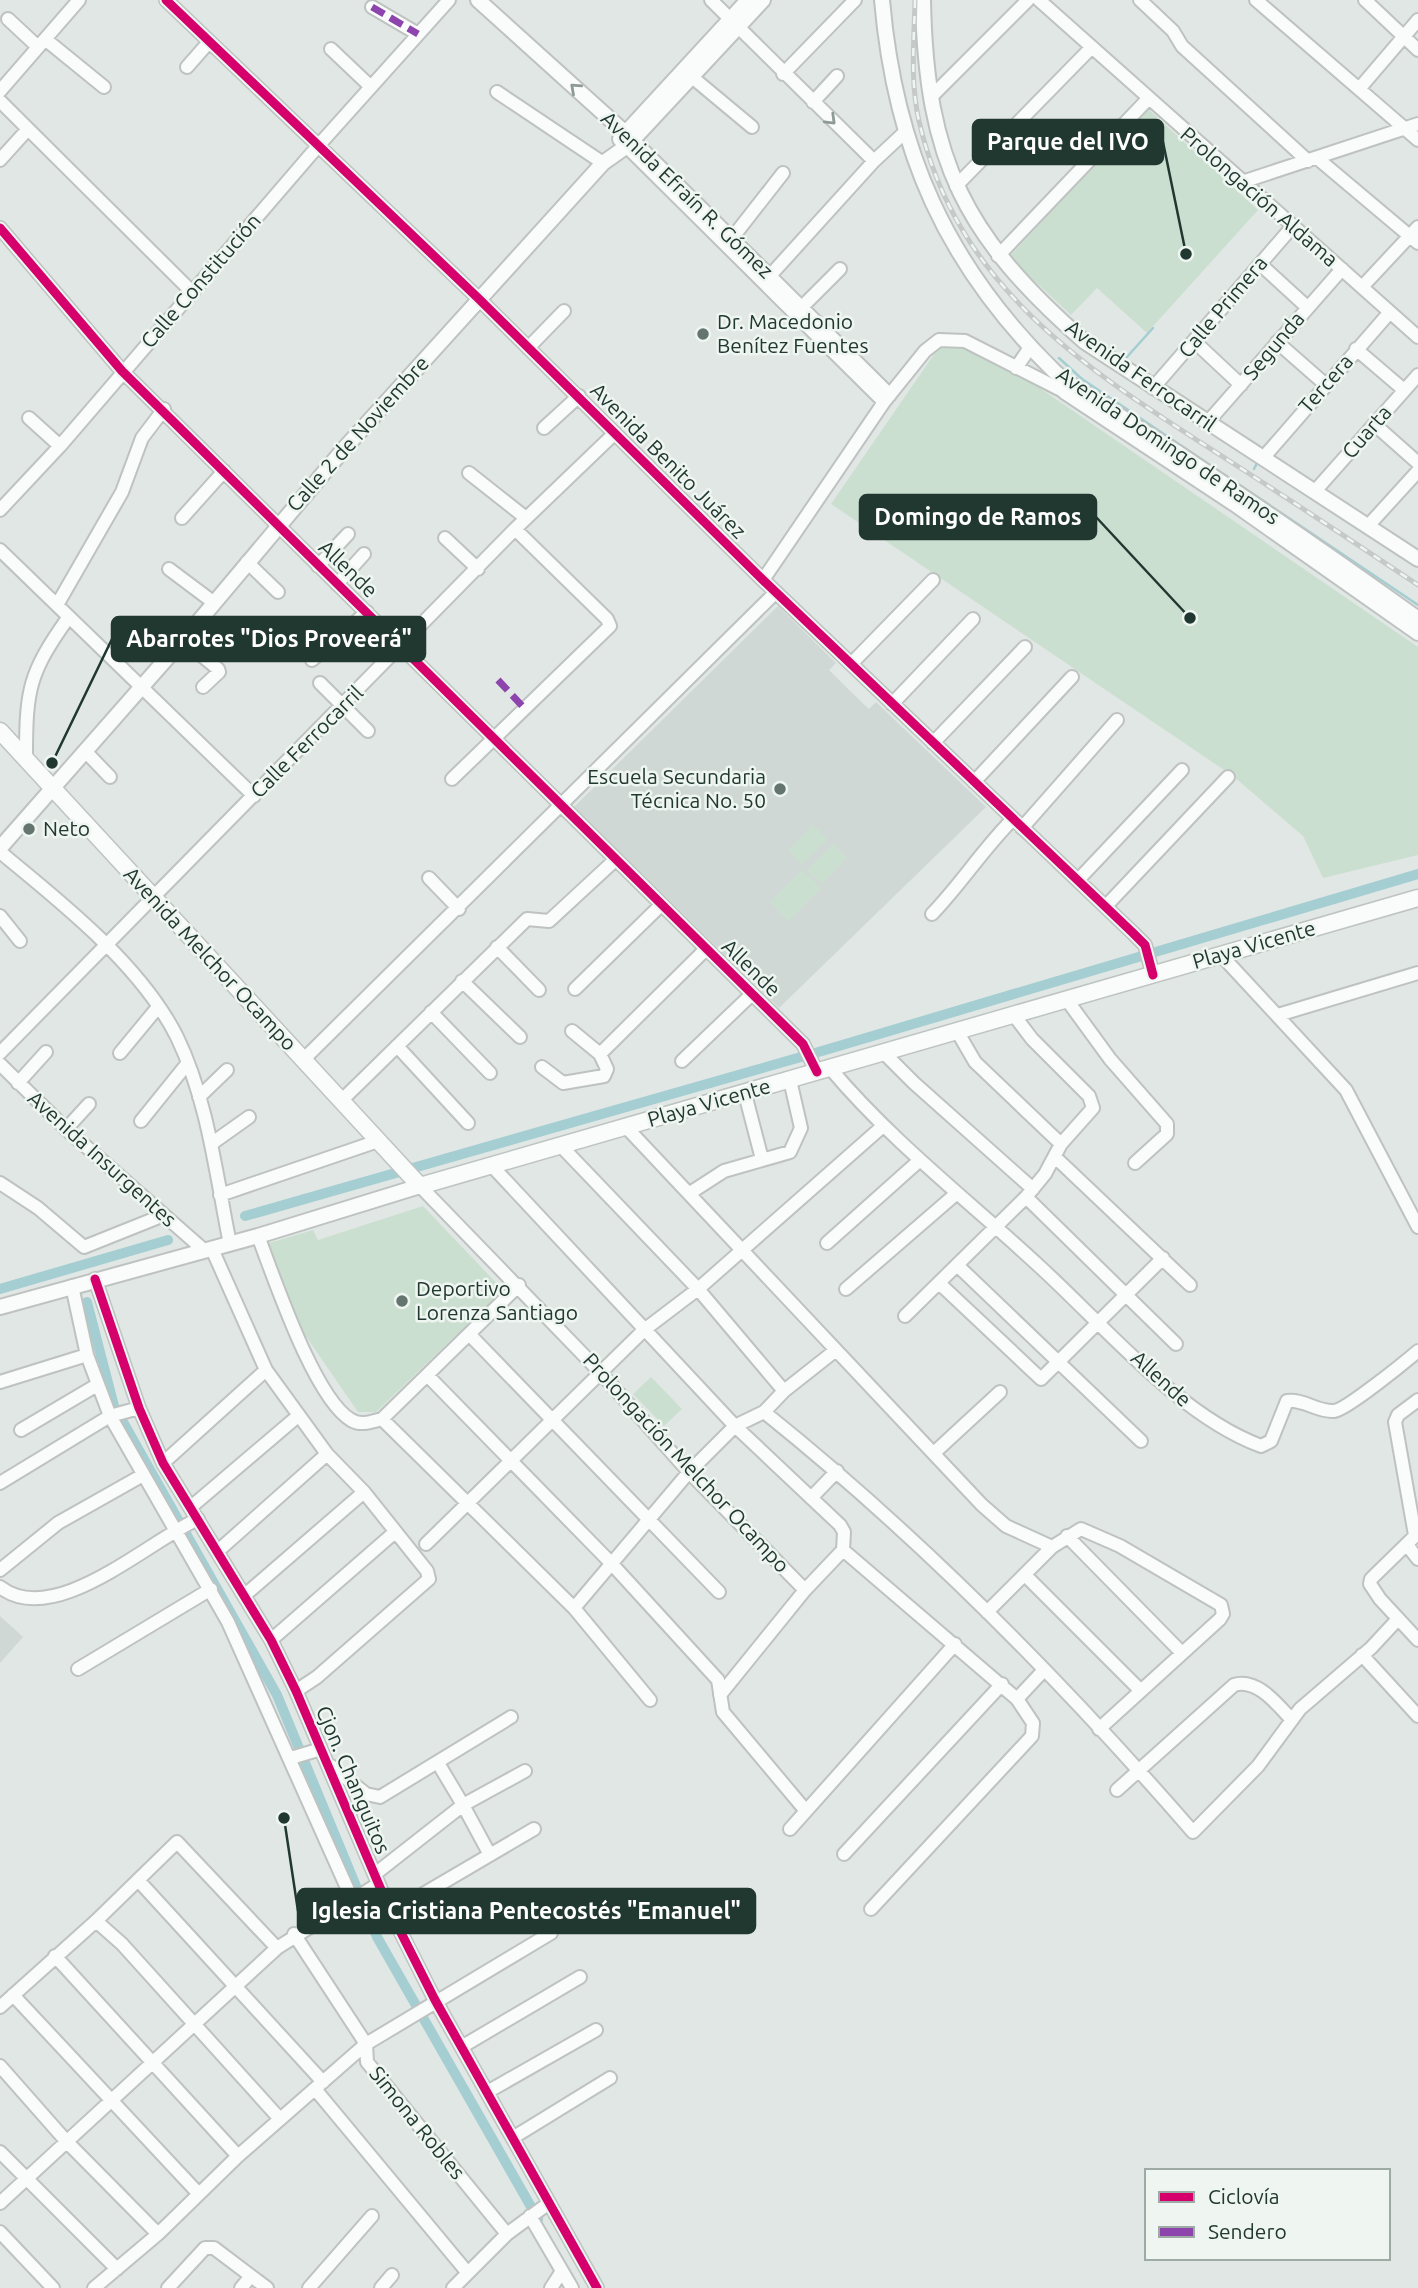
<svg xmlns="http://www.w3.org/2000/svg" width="1418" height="2288" font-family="Ubuntu,sans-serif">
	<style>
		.built { fill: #cfd8d4 }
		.green { fill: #cbdfd0 }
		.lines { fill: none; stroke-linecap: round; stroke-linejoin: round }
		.stream { stroke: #a4ced2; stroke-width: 2.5 }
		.canal { stroke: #a4ced2; stroke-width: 10 }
		.minor-casing { stroke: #bec3c1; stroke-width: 16 }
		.tertiary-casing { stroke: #bec3c1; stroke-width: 18 }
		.secondary-casing { stroke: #bec4c1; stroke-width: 19 }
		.minor { stroke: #fafbfb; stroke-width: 12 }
		.tertiary { stroke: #fafbfb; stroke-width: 14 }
		.secondary { stroke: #fafbfb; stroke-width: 16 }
		.rail-casing { stroke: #c5c9c8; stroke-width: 5 }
		.rail { stroke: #eff6f2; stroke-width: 2.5; stroke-dasharray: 8; stroke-linecap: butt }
		.quiet { stroke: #8e44ad; stroke-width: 7; stroke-dasharray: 14 7; stroke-linecap: butt }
		.cycleway-casing { stroke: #eff6f2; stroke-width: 13 }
		.cycleway { stroke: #d6006c; stroke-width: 9 }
		.oneway { stroke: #8e9a96 }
		.poi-dot { fill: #647570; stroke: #eff6f2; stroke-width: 2.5 }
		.labels { text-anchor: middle; stroke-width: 5; stroke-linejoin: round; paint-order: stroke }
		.street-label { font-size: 21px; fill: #213831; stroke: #eff6f2 }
		.poi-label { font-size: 21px; fill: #213831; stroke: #eff6f2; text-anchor: start }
		.leader { fill: none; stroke: #213831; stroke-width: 2.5 }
		.callout-dot { fill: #213831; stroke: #eff6f2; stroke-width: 2.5 }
		.callout { fill: #213831; stroke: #213831; stroke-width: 2.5 }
		.callout-label { font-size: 23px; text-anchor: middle; font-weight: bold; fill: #fff }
	</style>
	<rect width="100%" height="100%" fill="#e1e7e4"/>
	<path class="built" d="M778,606L836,663L829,670L849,690L869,709L876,702L986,807L779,1008L574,807Z
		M0,1616L23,1637L0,1663Z"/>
	<path class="green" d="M1147,108L1258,210L1147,333L1097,288L1071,315L1009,257Z
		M939,347H968L1025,378L1418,647V855L1323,878L1303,836L1233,776L831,504Z
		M813,825L827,839L802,865L788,850Z
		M833,844L847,858L822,884L807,870Z
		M802,870L821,888L788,921L770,902Z
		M423,1206L503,1290L376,1412H358L301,1329L266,1244L313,1230L318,1240Z
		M651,1377L682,1409L664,1426L633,1394Z"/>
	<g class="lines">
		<path class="stream" d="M1059,358L1082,379L1418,605
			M1126,358L1153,328
			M1254,469L1257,463"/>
		<path class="canal" d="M245,1216L822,1051L1418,874
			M0,1289L168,1240
			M87,1302L114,1406L277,1695L377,1937L538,2219"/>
		<defs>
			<path id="minor" d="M166,0L479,299L763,580L1133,933L1145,945L1153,975
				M711,0L874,161
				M1039,0L1418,337
				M1140,0L1173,31L1182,46L1308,161
				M1256,0L1418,140
				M1365,0L1418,50
				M372,7L418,34
				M8,19L38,47
				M45,39L104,87
				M331,49L371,87
				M187,67L209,42
				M783,74L855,0
				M692,77L752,127
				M1359,89L1418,20
				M0,91L79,0
				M497,92L603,163
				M931,97L1028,0
				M0,101L193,293
				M813,102L837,76
				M620,140L884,402
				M637,144L890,395
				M1317,158L1418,243
				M0,160L28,129
				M1242,182L1418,124
				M956,186L1091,48
				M0,228L122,371L803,1044L817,1072
				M733,237L783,173
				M998,256L1148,99
				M1260,264L1307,307
				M767,279L874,161L904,133
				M1362,287L1418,227
				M801,308L840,269
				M1195,342L1241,385
				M1277,342L1326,385
				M528,348L564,311
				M1356,349L1404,390
				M1016,368L1031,346
				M1153,388L1293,226
				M29,418L60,446
				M1207,423L1342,269
				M1374,424L1418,463
				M544,428L579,396
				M1264,457L1390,312
				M469,473L526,518
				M1316,490L1418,375
				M0,510L60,446L318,146L449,0
				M182,518L224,471
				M1368,526L1418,471
				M445,538L478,569
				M0,550L254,796
				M247,562L278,592
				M318,566L348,534
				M169,569L213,602
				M763,580L884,402L925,351L939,340L965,341L1065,392
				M337,584L364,554
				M57,605L122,492L142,438L164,409
				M183,640L218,669L219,672L203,687
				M312,660L367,612
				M851,664L933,580
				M320,683L368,731
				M892,704L973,619
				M933,743L1025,647
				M85,751L110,777
				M26,757C26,689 29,673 68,618
				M452,779L610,626L607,619L515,529
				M974,782L1072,677
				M1022,828L1117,720
				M0,852C61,902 141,965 177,1037C208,1101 216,1175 230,1244
				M429,878L459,909
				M1079,879L1182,770
				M1106,906L1228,777
				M932,914C961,884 983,849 1013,819
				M0,916L20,941
				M497,947L539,990
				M1221,955L1346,1090L1418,1227
				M462,981L520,1037
				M575,989L661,905
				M1067,1000L1110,1059L1167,1124V1134L1135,1163
				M431,1012L490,1073
				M1278,1015L1418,973
				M957,1031L975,1062L1061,1144
				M397,1046L468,1123
				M883,1052L914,1083L1033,1189
				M0,1053L515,529L615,433
				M120,1053L158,1007
				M600,1054L706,949
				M303,1060L776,592
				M682,1061L752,994
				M0,1064L66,1129L205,1251
				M542,1067L563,1083L604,1076L607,1069L600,1054L572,1031
				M830,1068C892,1142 969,1201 1039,1266C1105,1326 1178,1415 1261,1446L1271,1441L1287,1401C1304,1399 1317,1412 1334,1411C1346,1410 1405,1362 1418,1351
				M18,1083L46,1052
				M745,1094L762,1159
				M199,1097L227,1070
				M341,1101L527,919L549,921L615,860
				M141,1121L187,1064
				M626,1127L982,1505L1006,1526L1052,1547
				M66,1129L89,1104
				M211,1144L249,1117
				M561,1146L698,1289L784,1391
				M1055,1157L1190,1285
				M492,1166L735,1426L840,1525L844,1532L843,1550L1017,1699L1033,1723L1032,1736L871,1909
				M0,1183L38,1208L84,1247L164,1215
				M420,1186L600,1372L689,1472L805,1590
				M690,1193L724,1171L790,1152L801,1128L790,1080
				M220,1195L378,1141
				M1026,1197L1176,1344
				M258,1236C274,1277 314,1398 351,1420C361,1426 371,1422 382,1419L519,1285
				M827,1243L920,1160
				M212,1249L266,1370L327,1454L364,1492L427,1571L429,1579L317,1677L296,1691
				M957,1265L1141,1441
				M95,1279L139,1408L163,1463L271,1640L296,1691L391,1913L435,2000L597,2288
				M939,1283L1041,1379L1163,1258
				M72,1286L87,1355L110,1416L228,1622L352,1899
				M846,1289L957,1193
				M905,1316L1026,1197L1045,1174L1061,1144L1093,1108L1089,1096L1032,1039L1013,1014
				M469,1334L719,1592
				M427,1375L611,1563L718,1680L723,1712L806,1811
				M0,1382L87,1355
				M764,1412C920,1537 1062,1681 1193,1832L1258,1766L1300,1709L1371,1648L1397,1620
				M382,1419L574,1608L650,1700
				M21,1430L97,1385
				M935,1452L1000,1392
				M163,1463L266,1370
				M0,1483L110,1416L139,1408
				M811,1498L837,1471
				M191,1507L298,1416
				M1418,1533L1371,1579L1370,1584L1380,1599L1418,1640
				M1415,1535L1395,1422L1398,1415L1418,1400
				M1067,1536L1182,1653
				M426,1544L644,1330L698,1289L883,1126
				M1407,1545L1418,1559
				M219,1550L327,1454
				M0,1570L58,1523L143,1475
				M1025,1575L1140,1690
				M0,1587C54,1629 147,1542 198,1519
				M246,1594L364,1492
				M574,1608L689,1472L735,1426L764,1412L784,1391L836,1350
				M987,1612L1052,1547L1081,1529L1120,1546L1221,1605L1223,1614L1220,1619L1099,1729
				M271,1640L395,1532
				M1362,1655L1418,1716
				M78,1669L211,1589
				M720,1695L805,1590L843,1550
				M1017,1699L1044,1670
				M291,1758L321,1749
				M331,1766L366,1794L380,1797L511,1717
				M1117,1790L1234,1685C1257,1678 1277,1704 1291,1719
				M790,1829L955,1644
				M844,1854L1002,1684
				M490,1855L463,1805L525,1771
				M375,1874L463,1805L438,1763
				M138,1880L323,2082
				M391,1913L534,1829
				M96,1921L177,1842L277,1948
				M294,1934L366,2044L367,2062L507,2234
				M55,1956L238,2156
				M13,1995L198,2193
				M0,2007L96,1921L122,1944L280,2119
				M463,2046L580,1977
				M0,2066L67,2142L158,2234
				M315,2089L467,2272
				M489,2091L596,2030
				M514,2137L610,2078
				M0,2152L117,2269
				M0,2203L277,1948L378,1884
				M530,2216L572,2288
				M0,2232L53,2288
				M94,2288L158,2234L238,2156L366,2044L551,1933
				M168,2288L205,2248H214L267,2288
				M241,2288L251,2276
				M309,2288L372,2216
				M381,2288L392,2275
				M453,2288L507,2234L549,2203
				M551,2288L562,2271"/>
			<path id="tertiary" d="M478,0L633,140
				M882,0C895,150 946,265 1054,371C1065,382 1080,390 1093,398C1121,417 1149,435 1178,453C1259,507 1339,562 1418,619
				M923,0C926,161 965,237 1085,342L1418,559
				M620,139L748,0
				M1070,383L1065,392L1236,505L1418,633
				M0,848L183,640L343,450L603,163L627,146L763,0
				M0,1307L258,1236L420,1186"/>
			<path id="secondary" d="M0,731L420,1186L1418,898"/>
		</defs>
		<use href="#minor" class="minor-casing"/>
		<use href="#tertiary" class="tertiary-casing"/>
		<use href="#secondary" class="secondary-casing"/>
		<use href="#minor" class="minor"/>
		<use href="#tertiary" class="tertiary"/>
		<use href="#secondary" class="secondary"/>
		<defs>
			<path id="rail" d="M915,0C914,41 910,82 919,121C958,291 1091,372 1228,460C1292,501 1355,543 1418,585"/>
		</defs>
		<use href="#rail" class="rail-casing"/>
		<use href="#rail" class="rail"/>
		<path class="quiet" d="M372,7L418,34
			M498,680L526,710"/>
		<defs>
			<path id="cycleway" d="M166,0L479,299L763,580L1133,933L1145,945L1153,975
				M0,228L122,371L803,1044L817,1072
				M95,1279L139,1408L163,1463L271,1640L296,1691L391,1913L435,2000L597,2288"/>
		</defs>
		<use href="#cycleway" class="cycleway-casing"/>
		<use href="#cycleway" class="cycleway"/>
	</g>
	<defs><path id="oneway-chevron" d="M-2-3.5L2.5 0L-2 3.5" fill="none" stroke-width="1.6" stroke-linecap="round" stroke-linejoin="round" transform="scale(1.75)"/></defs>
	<g class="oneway">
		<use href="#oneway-chevron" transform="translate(575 88) rotate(-138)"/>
		<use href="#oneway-chevron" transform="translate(831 120) rotate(44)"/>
	</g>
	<g class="poi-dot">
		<circle cx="703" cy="334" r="7"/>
		<circle cx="780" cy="789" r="7"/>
		<circle cx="29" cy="829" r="7"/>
		<circle cx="402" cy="1301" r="7"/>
	</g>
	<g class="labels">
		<g class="street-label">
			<text transform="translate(687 195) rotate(44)" y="7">Avenida Efraín R. Gómez</text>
			<text transform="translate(1259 197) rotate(41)" y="7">Prolongación Aldama</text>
			<text transform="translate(201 281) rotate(-49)" y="7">Calle Constitución</text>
			<text transform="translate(1223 307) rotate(-50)" y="7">Calle Primera</text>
			<text transform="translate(1274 346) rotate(-50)" y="7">Segunda</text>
			<text transform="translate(1141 376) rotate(35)" y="7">Avenida Ferrocarril</text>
			<text transform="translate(1326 384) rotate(-49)" y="7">Tercera</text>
			<text transform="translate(1367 432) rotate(-49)" y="7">Cuarta</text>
			<text transform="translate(358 434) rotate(-48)" y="7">Calle 2 de Noviembre</text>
			<text transform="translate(1168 446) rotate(34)" y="7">Avenida Domingo de Ramos</text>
			<text transform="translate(668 461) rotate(45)" y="7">Avenida Benito Juárez</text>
			<text transform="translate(348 569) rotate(44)" y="7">Allende</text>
			<text transform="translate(307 742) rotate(-45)" y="7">Calle Ferrocarril</text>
			<text transform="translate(1254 945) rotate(-16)" y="7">Playa Vicente</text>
			<text transform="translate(210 959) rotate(47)" y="7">Avenida Melchor Ocampo</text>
			<text transform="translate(751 968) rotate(44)" y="7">Allende</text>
			<text transform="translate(709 1103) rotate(-16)" y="7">Playa Vicente</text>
			<text transform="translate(102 1159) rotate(42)" y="7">Avenida Insurgentes</text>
			<text transform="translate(1161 1379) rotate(42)" y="7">Allende</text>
			<text transform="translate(686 1463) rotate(47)" y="7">Prolongación Melchor Ocampo</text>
			<text transform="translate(353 1780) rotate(67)" y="7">Cjon. Changuitos</text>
			<text transform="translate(417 2123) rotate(51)" y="7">Simona Robles</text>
		</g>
		<g class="poi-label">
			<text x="717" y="329">Dr. Macedonio<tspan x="717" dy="24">Benítez Fuentes</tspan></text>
			<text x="766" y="784" text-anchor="end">Escuela Secundaria<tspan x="766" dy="24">Técnica No. 50</tspan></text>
			<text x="43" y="836">Neto</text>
			<text x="416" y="1296">Deportivo<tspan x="416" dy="24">Lorenza Santiago</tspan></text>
		</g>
	</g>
	<path class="leader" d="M1186 254L1163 142M1190 618L1096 517M52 763L112 639M284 1818L298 1911"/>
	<g class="callout-dot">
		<circle cx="1186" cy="254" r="7"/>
		<circle cx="1190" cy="618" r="7"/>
		<circle cx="52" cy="763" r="7"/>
		<circle cx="284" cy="1818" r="7"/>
	</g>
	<g class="callout">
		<rect x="973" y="120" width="190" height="44" rx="7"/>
		<rect x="860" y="495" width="236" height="44" rx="7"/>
		<rect x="112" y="617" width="313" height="44" rx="7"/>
		<rect x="298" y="1889" width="457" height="44" rx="7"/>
	</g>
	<g class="callout-label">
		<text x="1068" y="150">Parque del IVO</text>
		<text x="978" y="525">Domingo de Ramos</text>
		<text x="269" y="647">Abarrotes "Dios Proveerá"</text>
		<text x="526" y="1919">Iglesia Cristiana Pentecostés "Emanuel"</text>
	</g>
	<rect x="1145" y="2169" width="245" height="91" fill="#eff6f2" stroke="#9daaa5" stroke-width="2"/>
	<rect x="1159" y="2192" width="35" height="10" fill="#d6006c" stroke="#9daaa5" stroke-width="2"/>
	<text x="1208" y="2204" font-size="21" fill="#213831">Ciclovía</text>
	<rect x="1159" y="2227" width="35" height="10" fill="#8e44ad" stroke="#9daaa5" stroke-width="2"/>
	<text x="1208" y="2239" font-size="21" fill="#213831">Sendero</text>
</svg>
